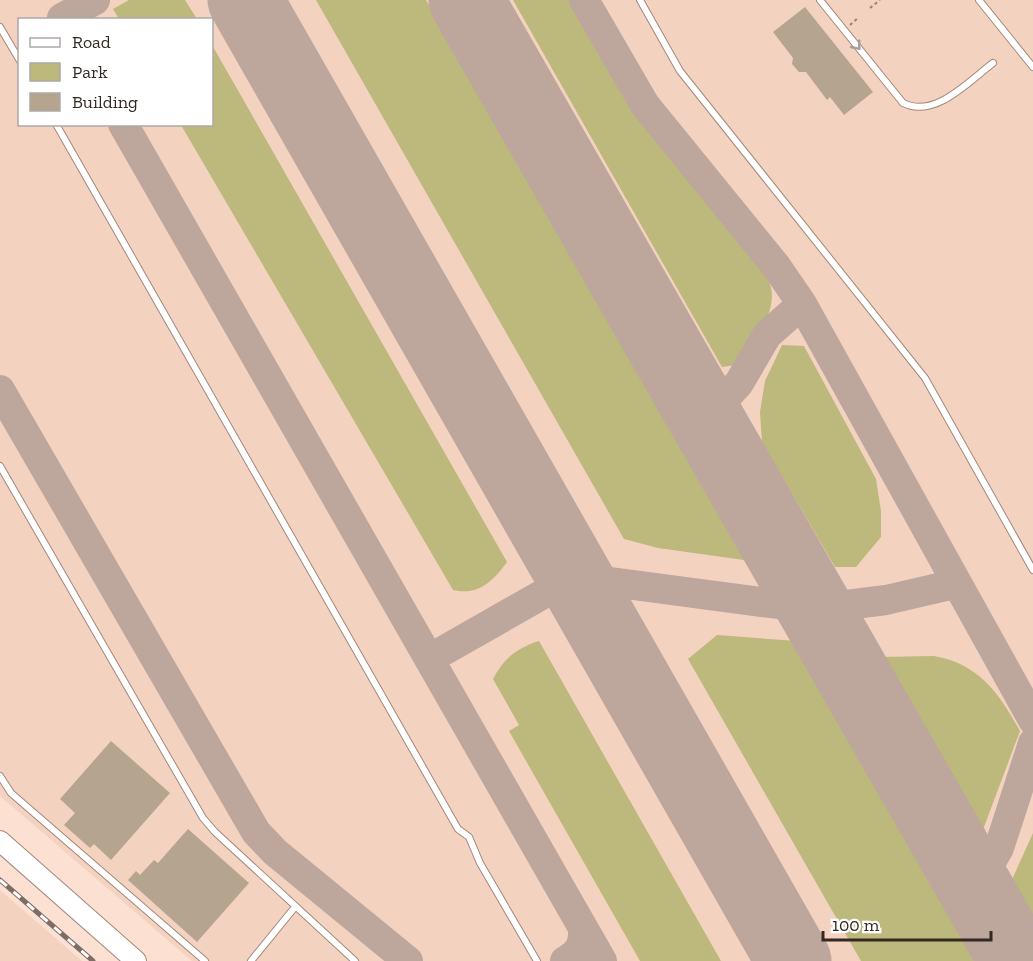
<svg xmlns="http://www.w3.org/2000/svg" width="1033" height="961" font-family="'Zilla Slab',serif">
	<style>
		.built { fill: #f4d2c0; fill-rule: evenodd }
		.green { fill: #bdb87c }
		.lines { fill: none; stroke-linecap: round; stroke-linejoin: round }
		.taxiway { stroke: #bda69c; stroke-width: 30 }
		.runway { stroke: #bda69c; stroke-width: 75 }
		.building { fill: #b5a58e }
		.lane-casing { stroke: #a2887b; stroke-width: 8 }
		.primary-casing { stroke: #a2887b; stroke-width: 22 }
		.path { stroke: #968379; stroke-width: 2; stroke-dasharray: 3 3; stroke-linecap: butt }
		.lane { stroke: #fff; stroke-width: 6 }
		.primary { stroke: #fff; stroke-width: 20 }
		.rail-casing { stroke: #7e6d65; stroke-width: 5 }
		.rail { stroke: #fff; stroke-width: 3; stroke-dasharray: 9; stroke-linecap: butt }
		.oneway { stroke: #a39e9c }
	</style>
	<rect width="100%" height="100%" fill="#fce0d2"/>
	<path class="built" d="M0,0H1033V961H192L0,796ZM20,20H212V124H20Z
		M0,890L82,961H0Z"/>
	<path class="green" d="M129,0H185L197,19H119L113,9Z
		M316,0H426L751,561L658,548L624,539Z
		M513,0H569L631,108L758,263C761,270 768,277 770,284C779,312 753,345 736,365L722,367Z
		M212,45L507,562C493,581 479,596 453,590L181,125L212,124Z
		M782,345L804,346L876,479L881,511V537L856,567H835L762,442L760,412L765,381Z
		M717,635L797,641L980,961H861L688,659Z
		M539,641L721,961H640L509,731L519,725L493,679C504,658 517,648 539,641Z
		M934,656C979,664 999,693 1020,731L981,835L881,657Z
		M1033,833V928L1009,886Z"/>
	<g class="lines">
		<path class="taxiway" d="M584,0L645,105L776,266L802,304L1033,720
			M62,18L95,0
			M123,124L602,961
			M0,390L256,832L275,852L408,961
			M706,419L739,383L767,335L802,304
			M429,659L573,577L815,609L886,600L955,584
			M973,883L983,875L999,848L1033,743
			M565,961C579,953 584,945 583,929"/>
		<path class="runway" d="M245,0L794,961
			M466,0L1017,961"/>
	</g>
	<path class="building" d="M805,7L873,92L844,115L830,97L827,100L806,72H799L792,64L793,58L773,32Z
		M111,741L170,793L111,860L94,844L90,848L64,825L75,813L60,799Z
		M188,829L249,883L197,942L128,880L136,871L140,875L154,860L158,863Z"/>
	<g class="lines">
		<defs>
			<path id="lane" d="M640,0L680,71L925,378L1033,570
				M820,0L903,103C935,119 969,81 993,63
				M979,0L1033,67
				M0,27L20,61
				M56,124L458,829L469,837L480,863L537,961
				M0,466L203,818L215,832L355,961
				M0,776L11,793L205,961
				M251,961L295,907"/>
			<path id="primary" d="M0,841L136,961"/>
		</defs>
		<use href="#lane" class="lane-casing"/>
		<use href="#primary" class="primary-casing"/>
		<path class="path" d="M870,8L880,0
			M850,25L858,18"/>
		<use href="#lane" class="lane"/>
		<use href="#primary" class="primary"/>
		<defs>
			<path id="rail" d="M0,880L93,961"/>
		</defs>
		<use href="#rail" class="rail-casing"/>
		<use href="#rail" class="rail"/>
	</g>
	<defs><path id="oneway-chevron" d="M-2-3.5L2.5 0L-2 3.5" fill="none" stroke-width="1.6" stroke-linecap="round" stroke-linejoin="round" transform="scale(1.5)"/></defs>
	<use class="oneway" href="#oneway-chevron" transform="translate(857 46) rotate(51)"/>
	<rect x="18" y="18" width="195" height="108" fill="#ffffff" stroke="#ada9a7" stroke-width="1.5"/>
	<rect x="30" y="38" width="30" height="9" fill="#ffffff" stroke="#ada9a7" stroke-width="1.5"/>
	<text x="72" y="48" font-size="18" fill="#332823">Road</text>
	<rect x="30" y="63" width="30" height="18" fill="#bdb87c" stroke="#ada9a7" stroke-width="1.5"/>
	<text x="72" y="78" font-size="18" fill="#332823">Park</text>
	<rect x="30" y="93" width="30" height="18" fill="#b5a58e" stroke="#ada9a7" stroke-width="1.5"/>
	<text x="72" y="108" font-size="18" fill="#332823">Building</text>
	<path d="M823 931v9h168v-9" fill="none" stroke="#332823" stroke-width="3"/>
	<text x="832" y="931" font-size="18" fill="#332823" stroke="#ffffff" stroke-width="4.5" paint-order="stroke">100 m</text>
</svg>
